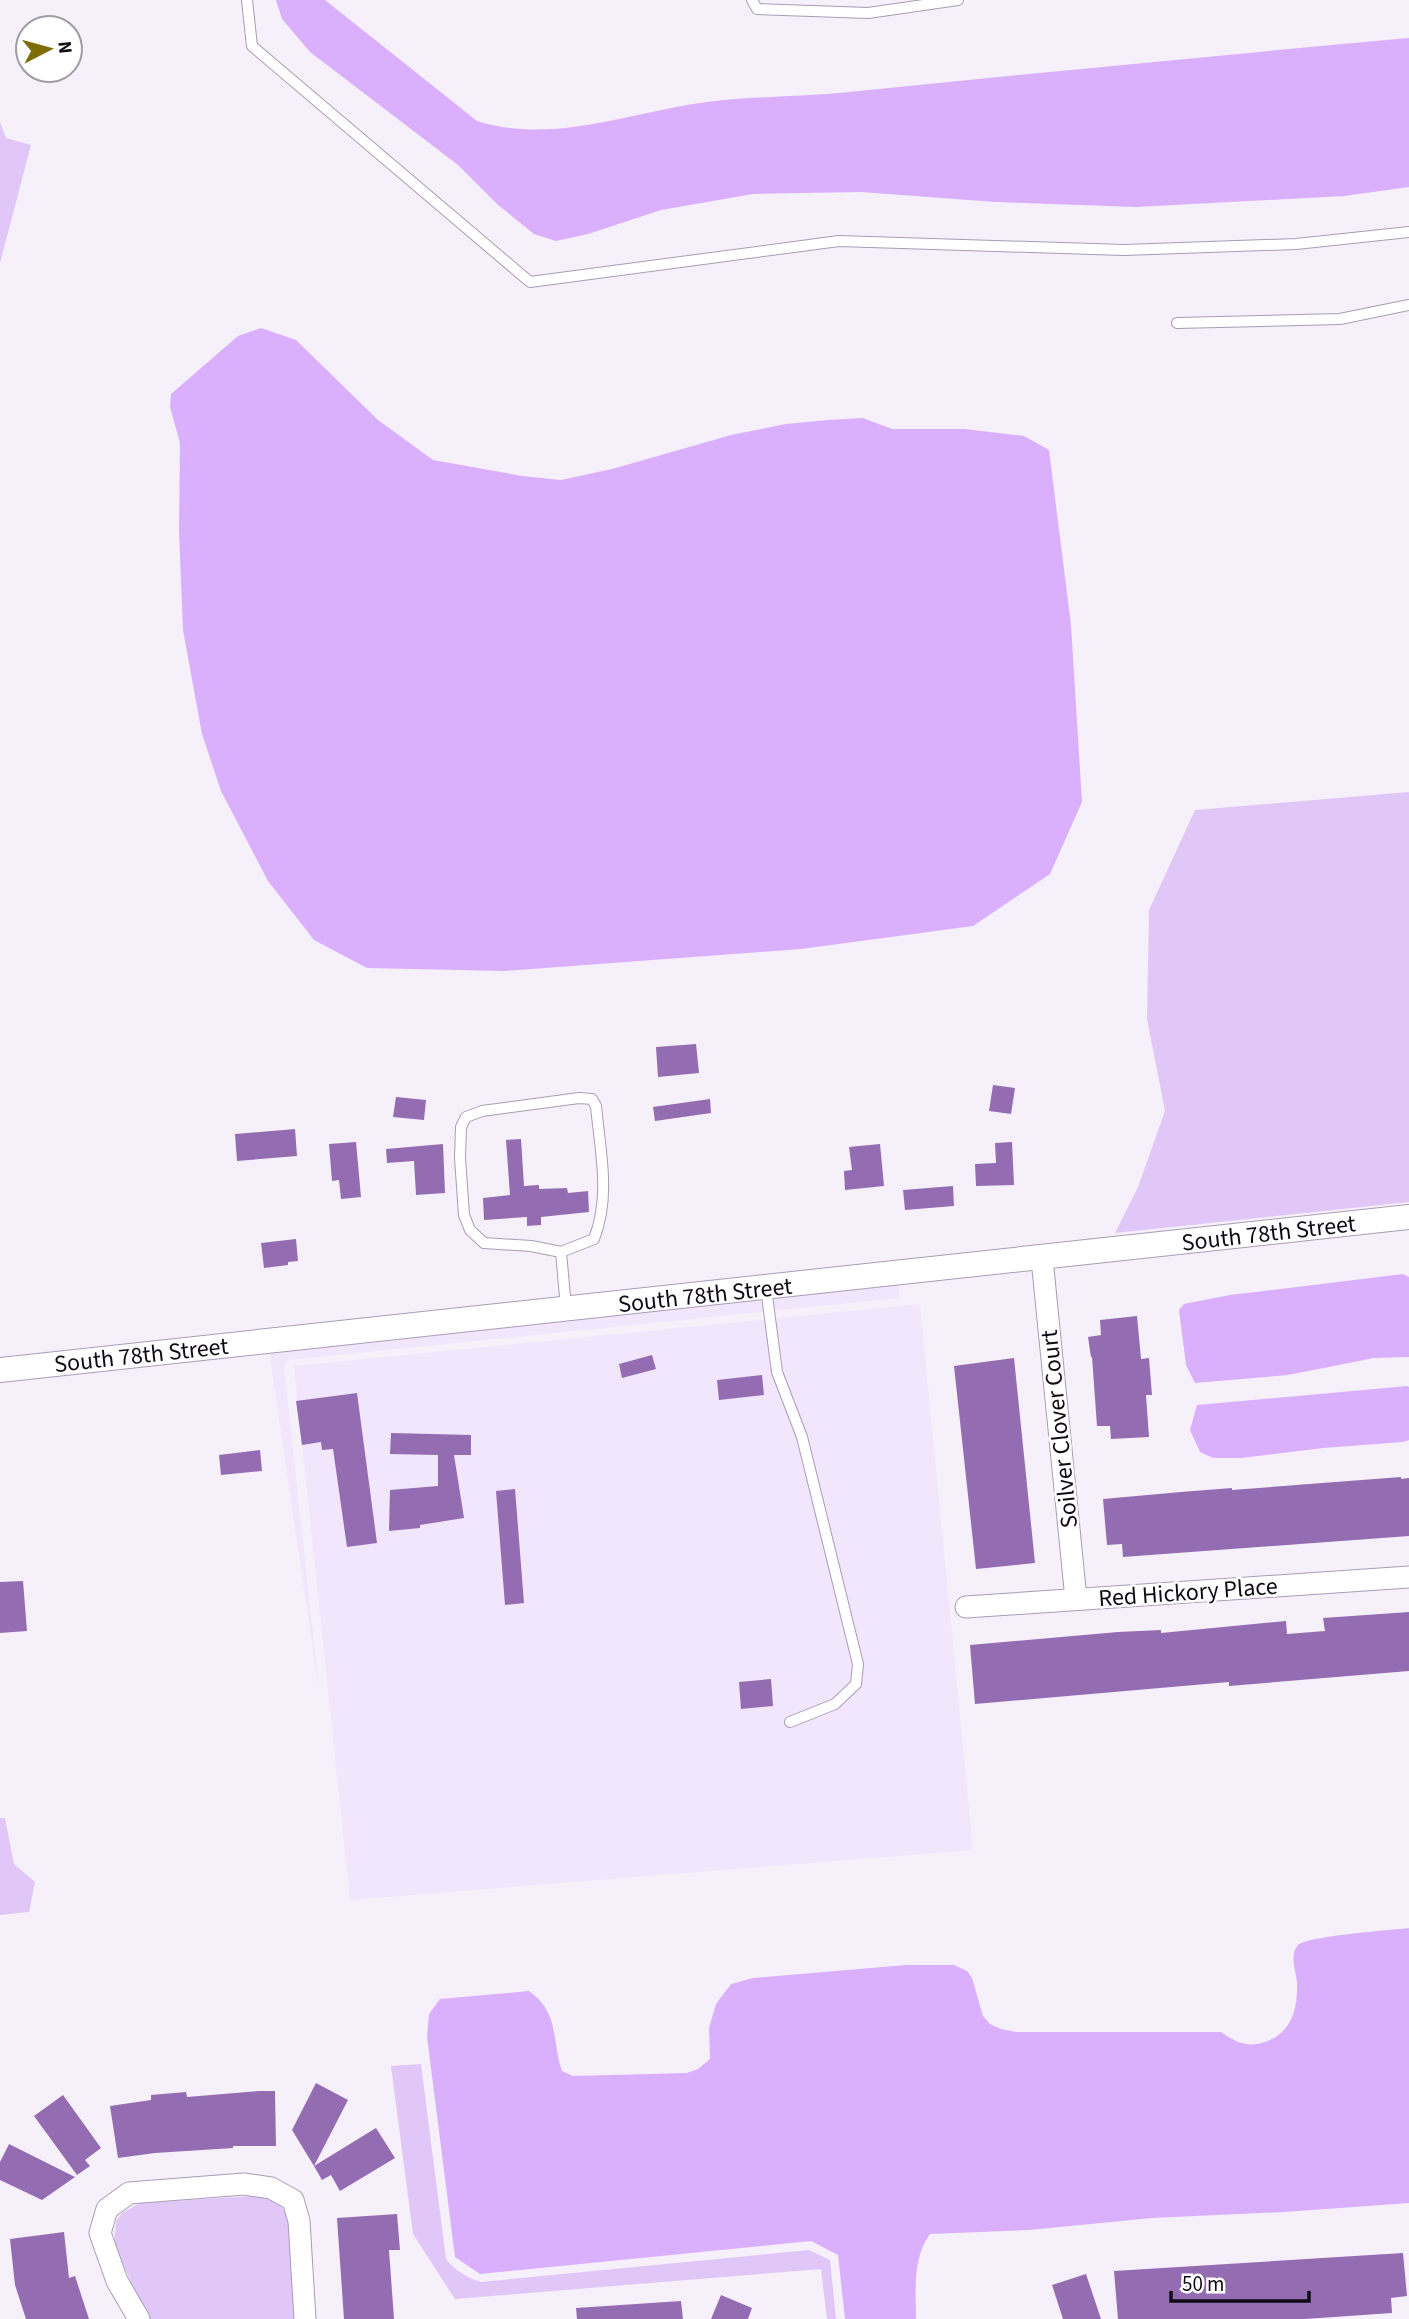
<svg xmlns="http://www.w3.org/2000/svg" width="1409" height="2319" font-family="'Source Sans 3',sans-serif">
	<style>
		.built { fill: #f1e6fc }
		.green { fill: #e1c7f7 }
		.water { fill: #dab0fc }
		.building { fill: #946cb2 }
		.lines { fill: none; stroke-linecap: round; stroke-linejoin: round }
		.service-casing { stroke: #aa9bb6; stroke-width: 12 }
		.minor-casing { stroke: #aa9bb6; stroke-width: 23 }
		.tertiary-casing { stroke: #aa9bb6; stroke-width: 26 }
		.service { stroke: #fff; stroke-width: 10 }
		.minor { stroke: #fff; stroke-width: 21 }
		.tertiary { stroke: #fff; stroke-width: 24 }
		.labels { text-anchor: middle; stroke-width: 5; stroke-linejoin: round; paint-order: stroke }
		.street-label { font-size: 24px; fill: #0f0a14; stroke: #fff }
	</style>
	<rect width="100%" height="100%" fill="#f6f0fb"/>
	<path class="built" d="M898,1284L900,1298L287,1360L284,1367L320,1698L269,1351Z
		M920,1304L973,1850L350,1900L294,1366Z"/>
	<path class="green" d="M0,122L6,138L31,145L0,263Z
		M1409,792V1202L1115,1233L1138,1187L1165,1111L1147,1019L1149,910L1195,810Z
		M0,1818H5L14,1864L35,1882L29,1912L0,1915Z
		M421,2064L446,2259C453,2269 469,2279 481,2282L809,2250L830,2260L836,2319H827L821,2269L455,2299L413,2234L391,2066Z
		M253,2196C271,2197 280,2201 288,2217L295,2319H147L114,2243L116,2221L122,2213L140,2203Z"/>
	<path class="water" d="M276,0H325L477,121C553,145 630,112 707,102C754,96 802,97 849,92C1036,73 1222,55 1409,38V187L1344,196L1136,207L995,202L861,192L753,194L661,210L588,234L556,241L534,234L497,204L458,165L310,52L282,19Z
		M261,328L296,340L378,420L433,460L522,476L561,480L612,469L731,435L786,424L828,420L863,418L892,429H964L1024,436L1049,450L1071,625L1082,802L1050,874L973,926L801,949L504,971L367,968L314,940L268,881L221,791L202,734L183,630L179,531L180,443L170,407L171,394L238,336Z
		M1403,1274L1409,1277V1357L1374,1358L1288,1375L1195,1383L1186,1365L1179,1310L1184,1304L1230,1295Z
		M1407,1386L1409,1387V1440L1403,1442L1323,1448L1241,1458H1213L1200,1452L1190,1430L1197,1405Z
		M1409,1928V2203L1284,2212L1152,2218L1029,2230L930,2234C912,2259 916,2290 916,2319H845L838,2255L811,2241L480,2274L455,2257L427,2037L429,2014L440,1999L529,1991C560,2013 551,2039 562,2071L573,2076L687,2073L698,2069L710,2059L709,2028L716,2004L731,1984L753,1978L906,1965H954L967,1971L972,1978L983,2016L990,2024L1001,2029L1016,2032H1221C1235,2042 1248,2048 1265,2042C1292,2033 1298,2008 1297,1982C1296,1971 1289,1955 1298,1945C1308,1936 1391,1930 1409,1928Z"/>
	<path class="building" d="M696,1044L699,1073L658,1077L656,1047Z
		M993,1085L1015,1088L1011,1114L989,1111Z
		M396,1097L426,1100L424,1120L393,1117Z
		M710,1099L711,1113L655,1121L653,1107Z
		M295,1129L297,1156L237,1161L235,1134Z
		M521,1139L524,1186L539,1185V1189L567,1188L568,1193L588,1191L589,1212L541,1217V1225L527,1226V1217L484,1220L483,1198L510,1195L506,1140Z
		M356,1142L361,1197L341,1199L339,1180L332,1181L329,1144Z
		M1012,1142L1014,1185L976,1186L975,1164L996,1163L995,1143Z
		M443,1144L445,1193L416,1195L414,1161L387,1163L386,1149Z
		M880,1144L884,1186L845,1190L844,1171L852,1170L849,1147Z
		M953,1186L954,1206L905,1210L903,1190Z
		M296,1239L298,1261L288,1262V1265L264,1268L261,1243Z
		M1137,1316L1141,1359L1149,1358L1152,1395H1146L1149,1437L1111,1439L1110,1426H1097L1092,1357H1091L1088,1337L1101,1335L1100,1320Z
		M652,1355L656,1369L622,1378L619,1364Z
		M1014,1358L1035,1563L976,1569L954,1366Z
		M762,1375L764,1395L719,1400L717,1380Z
		M357,1393L377,1543L347,1547L333,1449L322,1450L321,1442L302,1445L296,1401Z
		M391,1433L471,1435V1455H454L464,1518L420,1525V1528L389,1531L390,1490L438,1486V1455L390,1454Z
		M260,1450L262,1471L221,1475L219,1455Z
		M1401,1477V1479L1409,1478V1536L1123,1557L1122,1544L1107,1545L1103,1499L1181,1492L1232,1488V1490Z
		M515,1489L524,1603L505,1605L496,1491Z
		M23,1581L27,1631L0,1633V1582Z
		M1409,1612V1671L1229,1686V1682L975,1704L970,1645L1118,1632L1161,1630V1633L1286,1621L1287,1634L1325,1631L1323,1618Z
		M771,1679L773,1706L741,1709L739,1682Z
		M316,2083L348,2100L314,2166L292,2130Z
		M259,2091H275L276,2146H233V2148L155,2153L118,2158L110,2106L151,2100V2095L186,2092L187,2097Z
		M63,2095L101,2148L85,2160L90,2166L77,2175L34,2116Z
		M376,2128L395,2158L340,2191L331,2175L322,2180L314,2166Z
		M9,2144L75,2177L42,2200L0,2180V2162Z
		M397,2214L400,2250H389L394,2319H344L337,2218Z
		M64,2232L69,2278L75,2276L89,2319H26L15,2285L10,2239Z
		M1403,2253L1407,2296L1391,2298L1392,2313L1305,2319H1118L1114,2271Z
		M1086,2274L1101,2319H1063L1052,2285Z
		M721,2295L752,2308L748,2319H711Z
		M681,2301L683,2319H577L576,2308Z"/>
	<g class="lines">
		<defs>
			<path id="service" d="M247,0L252,46L530,282L839,241L1124,250L1296,244L1409,232
				M752,0L757,9L868,13L958,0
				M1177,323L1340,319L1409,305
				M579,1098L592,1099L596,1106C600,1150 611,1196 594,1239L561,1252L531,1246L484,1243L470,1230L464,1215L460,1158L461,1127L466,1117L482,1111Z
				M561,1252L566,1308
				M766,1288L777,1372L802,1437L858,1664L856,1684L835,1704L790,1722"/>
			<path id="minor" d="M1042,1259L1076,1599
				M966,1607L1409,1577
				M139,2319L117,2281L100,2233L107,2209L129,2193L244,2184L271,2188L293,2200L299,2221L305,2319"/>
			<g id="tertiary">
				<path id="s1" d="M0,1370C470,1320 940,1271 1409,1217"/>
			</g>
		</defs>
		<use href="#service" class="service-casing"/>
		<use href="#minor" class="minor-casing"/>
		<use href="#tertiary" class="tertiary-casing"/>
		<use href="#service" class="service"/>
		<use href="#minor" class="minor"/>
		<use href="#tertiary" class="tertiary"/>
	</g>
	<g class="labels">
		<g class="street-label">
			<text dy="8" stroke="none"><textPath href="#s1" startOffset="1276">South 78th Street</textPath></text>
			<text dy="8" stroke="none"><textPath href="#s1" startOffset="709">South 78th Street</textPath></text>
			<text dy="8" stroke="none"><textPath href="#s1" startOffset="142">South 78th Street</textPath></text>
			<text transform="translate(1059 1429) rotate(-96)" y="8">Soilver Clover Court</text>
			<text transform="translate(1188 1592) rotate(-4)" y="8">Red Hickory Place</text>
		</g>
	</g>
	<g transform="translate(49 49) rotate(84)"><circle r="33" fill="#ffffff" stroke="#9f9da1" stroke-width="2"/>
	<path d="M0-5L12 26L0 18L-12 26Z" fill="#7c6d07"/>
	<text y="-10" font-size="19" font-weight="bold" text-anchor="middle" fill="#0f0a14">N</text>
	</g>
	<path d="M1171 2291v10h138v-10" fill="none" stroke="#0f0a14" stroke-width="3.5"/>
	<text x="1182" y="2291" font-size="21" fill="#0f0a14" stroke="#ffffff" stroke-width="5" paint-order="stroke">50 m</text>
</svg>
